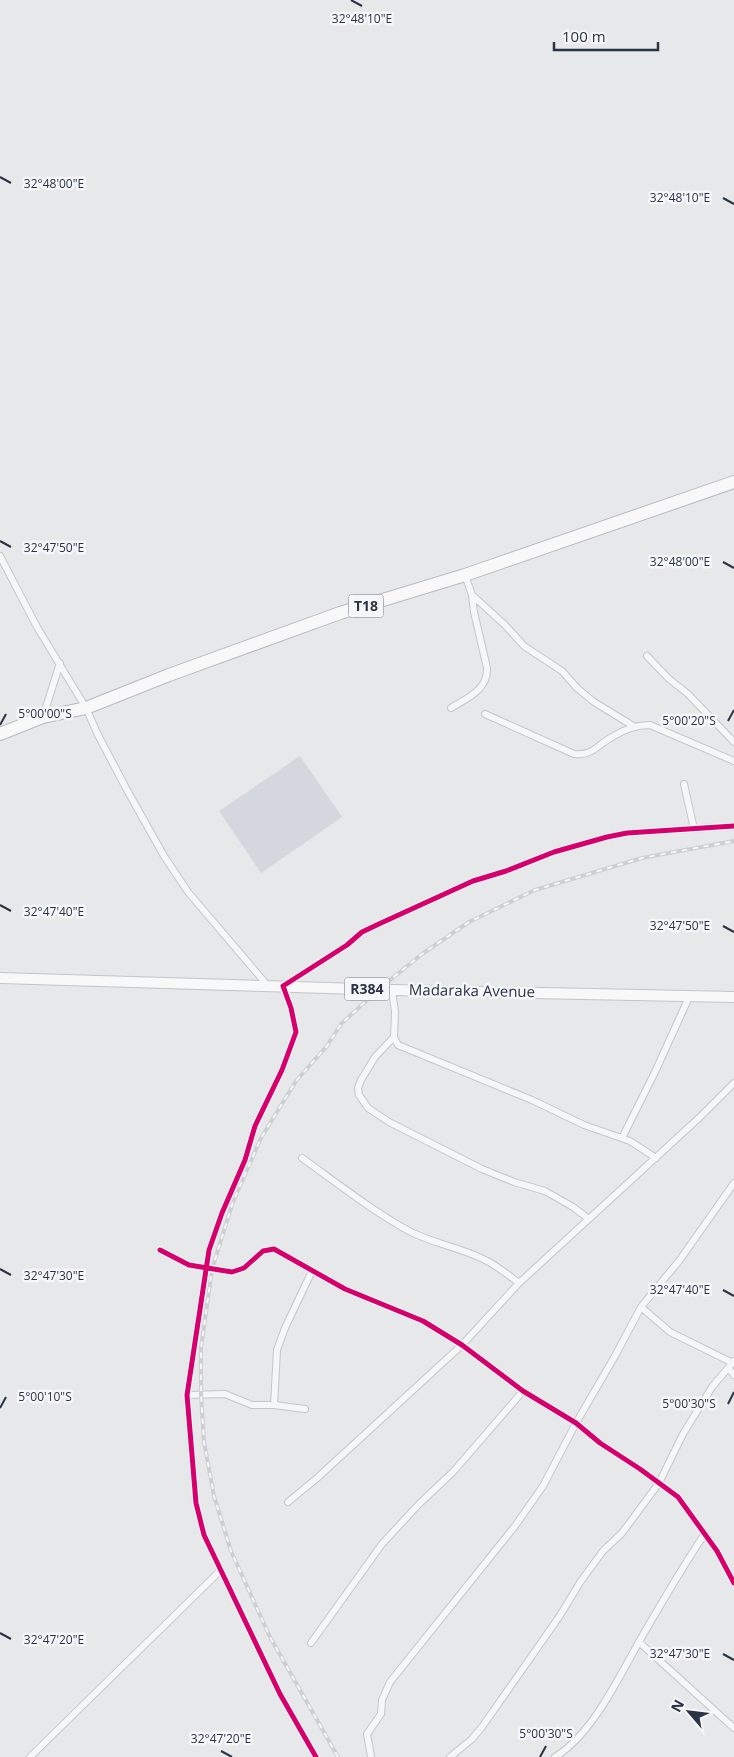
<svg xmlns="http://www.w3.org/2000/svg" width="734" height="1757" font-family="'Open Sans',sans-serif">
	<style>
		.built { fill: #d4d7dd }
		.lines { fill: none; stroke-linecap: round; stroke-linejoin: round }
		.street-casing { stroke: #c4c6c8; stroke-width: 8 }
		.primary-casing { stroke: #c2c5c8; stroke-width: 12 }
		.highway-casing { stroke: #b8bbbf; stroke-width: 14 }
		.street { stroke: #f5f6f7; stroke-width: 6 }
		.primary { stroke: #f8f8f8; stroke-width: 10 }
		.highway { stroke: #f8f8f8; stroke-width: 12 }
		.rail-casing { stroke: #cecfd2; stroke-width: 4 }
		.rail { stroke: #f4f6f9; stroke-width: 2; stroke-dasharray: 5.5; stroke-linecap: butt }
		.cycleway-casing { stroke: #f4f6f9; stroke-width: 8 }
		.cycleway { stroke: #d6006c; stroke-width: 5 }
		.ticks { fill: none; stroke: #2b3445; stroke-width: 2 }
		.labels { text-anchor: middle; stroke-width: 5; stroke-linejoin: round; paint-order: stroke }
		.shield { fill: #f4f6f9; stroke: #676e7b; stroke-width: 1 }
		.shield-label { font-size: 14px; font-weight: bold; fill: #2b3445 }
		.street-label { font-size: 15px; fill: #2b3445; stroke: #f4f6f9 }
		.ticks-label { font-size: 12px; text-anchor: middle; fill: #2b3445; stroke: #f4f6f9; stroke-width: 5; stroke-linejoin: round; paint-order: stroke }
	</style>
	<rect width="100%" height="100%" fill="#e6e8ea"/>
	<path class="built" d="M300,756L342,817L261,873L219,811Z"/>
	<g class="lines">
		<defs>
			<path id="street" d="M0,556L37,627L86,708L98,735L127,790L164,856L188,892L268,986
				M465,575L472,595L505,625L524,646L562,671L577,688L594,702L635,727
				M647,656L668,678L688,694L734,742
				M451,708C467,698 488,690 487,668L474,612L472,595
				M485,714L574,754C593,756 597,745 612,737C623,730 636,725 650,725L734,761
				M43,717L60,663
				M684,784L694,829
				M392,990L395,1012L394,1037L398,1045L532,1100L584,1125L630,1141L656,1158
				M394,1037L375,1057L361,1080L358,1088L359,1095L368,1108L389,1122L482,1169L514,1182L545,1191L573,1207L589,1219
				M622,1138L655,1072L690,995
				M302,1158C337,1183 371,1210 409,1231C432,1243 458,1247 481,1258C495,1264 507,1274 519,1283
				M160,1250L189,1265L232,1272L244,1268L263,1251L274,1249L345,1289L423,1321L462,1345L523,1391L576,1423L600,1443L640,1469L678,1497L717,1551L734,1583
				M641,1307L670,1332L733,1363
				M729,1369L734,1375
				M187,1395L225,1394L252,1405H274L305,1409
				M274,1405L277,1350L285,1328L312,1271
				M288,1502L316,1479L462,1345L519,1283L700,1117L734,1083
				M639,1642L734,1728
				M311,1643L382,1544L419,1504L453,1472L523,1391
				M30,1757L220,1571
				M316,1757L280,1694L204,1535L196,1503L187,1395L209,1250L222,1213L245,1160L255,1126L282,1070L296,1032L291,1008L283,986L347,945L362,932L381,923L473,881L506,871L554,852L607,837L627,833L734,826
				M371,1757L367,1734L381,1714L382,1700L390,1682L515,1526L543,1486L576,1423L615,1356L641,1307L679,1261L734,1183
				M450,1757L472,1739L482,1727L559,1617L581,1581L603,1551L622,1533L659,1483L683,1434L712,1387L734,1361
				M555,1757C592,1735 619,1677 640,1640C661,1604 681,1569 704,1535"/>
			<path id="primary" d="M0,978L392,990L734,997"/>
			<path id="highway" d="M0,734L43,717L86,708L169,675L340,613L465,575L734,482"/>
		</defs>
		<use href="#street" class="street-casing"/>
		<use href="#primary" class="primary-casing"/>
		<use href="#highway" class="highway-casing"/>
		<use href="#street" class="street"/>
		<use href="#primary" class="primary"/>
		<use href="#highway" class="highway"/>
		<defs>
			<path id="rail" d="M338,1757L270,1637L231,1551L214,1496L204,1442L201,1394V1348L212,1269L233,1202L261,1138L296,1081L327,1046L341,1024L379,989L422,954L469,922L535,890L642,858L734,841"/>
		</defs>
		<use href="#rail" class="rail-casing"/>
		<use href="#rail" class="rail"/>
		<defs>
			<path id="cycleway" d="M160,1250L189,1265L232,1272L244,1268L263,1251L274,1249L345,1289L423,1321L462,1345L523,1391L576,1423L600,1443L640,1469L678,1497L717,1551L734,1583
				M316,1757L280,1694L204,1535L196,1503L187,1395L209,1250L222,1213L245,1160L255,1126L282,1070L296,1032L291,1008L283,986L347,945L362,932L381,923L473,881L506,871L554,852L607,837L627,833L734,826"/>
		</defs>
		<use href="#cycleway" class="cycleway-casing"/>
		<use href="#cycleway" class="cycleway"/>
	</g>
	<path class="ticks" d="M351,0L362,6M0,177L11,183M723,198L734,204M0,541L11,547M723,562L734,568M728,721L734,710M0,725L6,714M0,905L11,911M723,926L734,932M0,1269L11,1275M723,1290L734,1296M728,1404L734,1392M0,1408L6,1397M0,1633L11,1639M723,1654L734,1660M221,1751L232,1757M540,1757L546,1746"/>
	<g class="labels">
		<g class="shield">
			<rect x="348.5" y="594.5" width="35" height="23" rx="4"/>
			<rect x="344.5" y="977.5" width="45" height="23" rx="4"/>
		</g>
		<g class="shield-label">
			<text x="366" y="611">T18</text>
			<text x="367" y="994">R384</text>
		</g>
		<g class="street-label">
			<text transform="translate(472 991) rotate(1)" y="5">Madaraka Avenue</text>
		</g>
	</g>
	<g class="ticks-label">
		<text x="362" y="23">32°48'10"E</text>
		<text x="54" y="188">32°48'00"E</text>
		<text x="680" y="202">32°48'10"E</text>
		<text x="54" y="552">32°47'50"E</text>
		<text x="680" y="566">32°48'00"E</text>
		<text x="45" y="718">5°00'00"S</text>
		<text x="689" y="725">5°00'20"S</text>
		<text x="54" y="916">32°47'40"E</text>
		<text x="680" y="930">32°47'50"E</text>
		<text x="54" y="1280">32°47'30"E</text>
		<text x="680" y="1294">32°47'40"E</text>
		<text x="45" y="1401">5°00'10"S</text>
		<text x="689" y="1408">5°00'30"S</text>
		<text x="54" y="1644">32°47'20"E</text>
		<text x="680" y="1658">32°47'30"E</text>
		<text x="546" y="1738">5°00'30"S</text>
		<text x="221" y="1743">32°47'20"E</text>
	</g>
	<g transform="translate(689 1712) rotate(298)" stroke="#f4f6f9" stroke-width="4" paint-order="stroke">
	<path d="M0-4L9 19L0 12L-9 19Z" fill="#2b3445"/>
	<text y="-8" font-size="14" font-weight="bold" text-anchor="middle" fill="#2b3445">N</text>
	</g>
	<path d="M554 42v8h104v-8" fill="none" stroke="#2b3445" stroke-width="2.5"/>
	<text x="562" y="42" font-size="15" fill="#2b3445" stroke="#f4f6f9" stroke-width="4" paint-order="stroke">100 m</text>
</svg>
